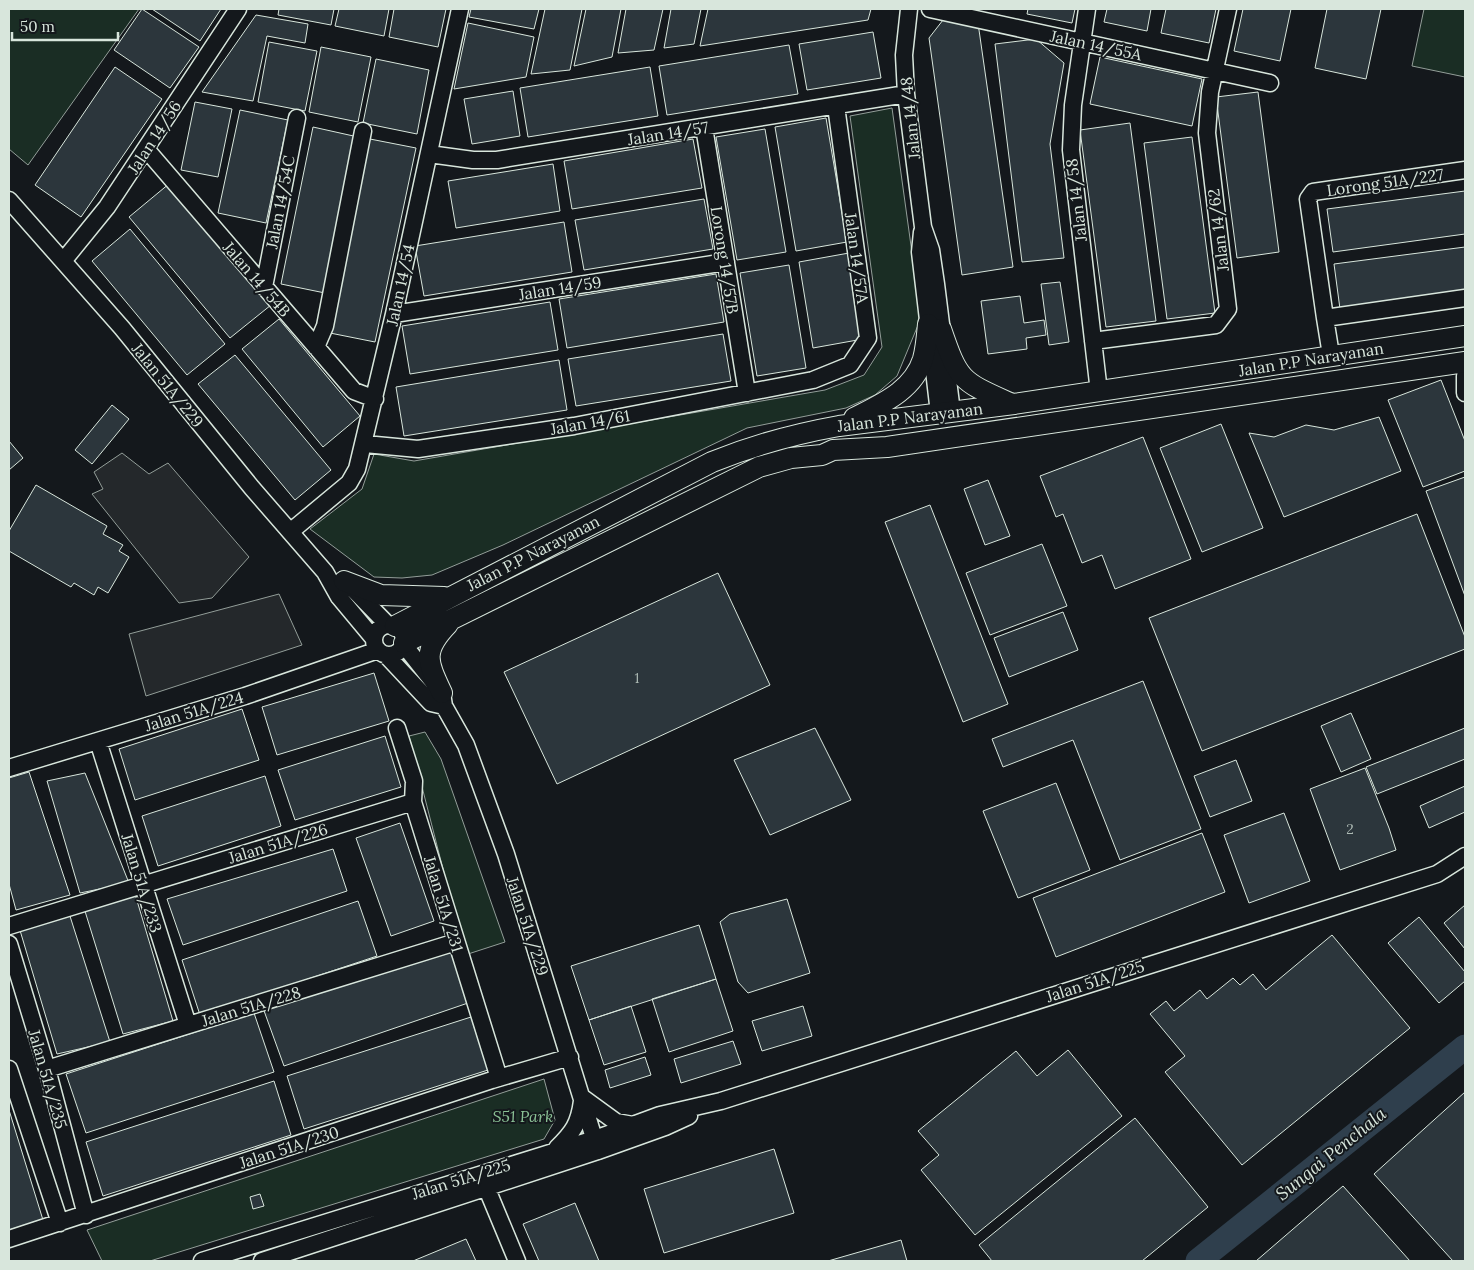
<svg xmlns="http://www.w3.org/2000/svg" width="1474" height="1270" font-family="Lora,serif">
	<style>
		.green { fill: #1a2d24; stroke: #939e99 }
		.parking { fill: #24282b; stroke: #939e99 }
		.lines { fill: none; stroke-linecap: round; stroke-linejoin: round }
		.river { stroke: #2f3f4d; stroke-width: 25 }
		.building { fill: #2c363c; stroke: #d8e6dc }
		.minor-casing { stroke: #d8e6dc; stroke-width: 19 }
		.major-casing { stroke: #d8e6dc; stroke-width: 22 }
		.minor { stroke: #14181c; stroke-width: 16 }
		.major { stroke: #14181c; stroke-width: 20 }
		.labels { text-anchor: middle; stroke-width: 4; stroke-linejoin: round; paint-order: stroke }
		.number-label { font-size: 14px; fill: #adbab4 }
		.street-label { font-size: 16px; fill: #d8e6dc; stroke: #14181c }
		.park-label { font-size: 16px; font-style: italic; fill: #8ac095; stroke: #14181c }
		.water-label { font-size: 18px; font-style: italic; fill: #d8e6dc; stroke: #14181c }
	</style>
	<rect width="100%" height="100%" fill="#14181c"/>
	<path class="green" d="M9,9H139L28,165L9,149Z
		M1424,9H1465V77L1412,66Z
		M892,108L921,318L897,376L875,395L846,408L747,428L503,545L432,575L402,578L374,577L310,529L362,489L374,454L414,461L825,390L864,375L882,347L850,116Z
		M425,732L441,759L505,942L465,955L409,736Z
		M544,1079L555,1120L544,1139L150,1261H102L87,1230Z"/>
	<path class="parking" d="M122,453L149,474L168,463L249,557L212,598L179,603L92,494L103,489L94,472Z
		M279,594L302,645L146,696L129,634Z"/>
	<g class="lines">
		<path class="river" d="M1198,1261L1465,1047"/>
	</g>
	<path class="building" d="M142,9L199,47L170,88L114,50Z
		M152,9H221L200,41Z
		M279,9H334L331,25L278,15Z
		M339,9H389L384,36L335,26Z
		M394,9H446L438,47L389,37Z
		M471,9H539L534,29L469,17Z
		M545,9H582L570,70L531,74Z
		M586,9H621L612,57L574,66Z
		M626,9H663L654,50L618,53Z
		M671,9H701L694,44L664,48Z
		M708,9H871L868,20L700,46Z
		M1028,9H1075L1072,23L1027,14Z
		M1107,9H1151L1147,31L1104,22Z
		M1166,9H1216L1209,43L1161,33Z
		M1243,9H1291L1280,61L1234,51Z
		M1327,9H1381L1366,79L1315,68Z
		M256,15L308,24L305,43L267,36L253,101L202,92Z
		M943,20L978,23L1013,267L962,275L929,38Z
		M468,23L534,37L526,77L454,89Z
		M873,32L881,78L807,90L799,44Z
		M1036,39L1064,63L1050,144L1064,258L1022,262L995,44Z
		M269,42L317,51L305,111L258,102Z
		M789,45L798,94L667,115L659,66Z
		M321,47L371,57L358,122L309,112Z
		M1100,57L1202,79L1192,126L1090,104Z
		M376,59L429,70L417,134L363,123Z
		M115,67L162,99L81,217L35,185Z
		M650,67L658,116L528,137L520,88Z
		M513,91L520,136L472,144L464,99Z
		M1258,92L1279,252L1237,258L1216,97Z
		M195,102L232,109L218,177L181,170Z
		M240,110L288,120L266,223L218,213Z
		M826,118L847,242L796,251L775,127Z
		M1130,123L1156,321L1106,327L1080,130Z
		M313,127L358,137L325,293L281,284Z
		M765,129L786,252L737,260L716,137Z
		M1192,137L1215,313L1167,319L1144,143Z
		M370,139L416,148L375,342L330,333Z
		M693,139L702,188L572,209L564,161Z
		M553,164L560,211L456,228L448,181Z
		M170,183L271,305L230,338L129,217Z
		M1465,191V234L1333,252L1327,209Z
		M704,199L713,249L584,270L575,220Z
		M564,222L572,272L424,296L415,246Z
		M130,229L225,344L187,375L92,261Z
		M1465,247V292L1340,309L1334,264Z
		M849,253L863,339L813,348L799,262Z
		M789,265L806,368L757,376L740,273Z
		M716,274L724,322L567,348L559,299Z
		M1060,282L1069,342L1049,345L1041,284Z
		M1020,296L1024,323L1044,320L1046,335L1026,338L1027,349L988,354L981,301Z
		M550,302L558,350L410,374L402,326Z
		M279,319L360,416L323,447L242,349Z
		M723,334L731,381L576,406L568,359Z
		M235,355L331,470L295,500L198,384Z
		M559,360L567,410L404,436L396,387Z
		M1441,380L1465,441V471L1423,487L1388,400Z
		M112,405L129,419L92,464L75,450Z
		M1379,417L1401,471L1284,517L1249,433L1274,437L1306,425L1334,430Z
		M1221,424L1263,528L1202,552L1160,448Z
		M1143,437L1191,559L1115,589L1102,555L1082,563L1063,514L1056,517L1040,476Z
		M9,441L23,458L9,470Z
		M1465,477V596L1426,491Z
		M988,480L1010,536L985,545L964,489Z
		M36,485L107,526L103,534L123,545L119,551L129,557L108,593L98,587L94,595L74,583L71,587L9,551V531Z
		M930,505L1008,704L963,722L885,522Z
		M1417,514L1465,637V649L1202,751L1149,618Z
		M1042,544L1067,606L990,635L966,573Z
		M718,573L770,685L557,784L504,672Z
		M1063,612L1078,650L1009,677L994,638Z
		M374,673L389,721L277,755L262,707Z
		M1143,681L1201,829L1120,860L1073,740L1003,767L992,739Z
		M242,709L259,760L135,800L119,749Z
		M1351,713L1371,759L1341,772L1321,726Z
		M815,728L851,800L770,835L734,760Z
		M1465,728V759L1377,794L1366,767Z
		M385,736L401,787L295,820L278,770Z
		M1236,760L1252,801L1210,817L1194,776Z
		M1365,768L1389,828L1396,850L1340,870L1310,789Z
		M29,772L70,895L16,910L9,884V778Z
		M85,773L129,883L80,893L47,781Z
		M265,776L281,826L158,866L142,816Z
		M1056,783L1090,870L1018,898L983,811Z
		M1465,786V812L1429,828L1420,806Z
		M1284,813L1310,881L1249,903L1224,835Z
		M400,823L434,921L391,936L356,838Z
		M1202,833L1225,892L1056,957L1033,898Z
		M333,849L347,891L183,945L167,899Z
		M135,894L173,1021L123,1034L84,908Z
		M787,899L810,973L748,993L738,982L720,922L730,914Z
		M358,901L377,956L200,1015L182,960Z
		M1465,905V949L1444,923Z
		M69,913L110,1042L57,1054L19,927Z
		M1419,917L1465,972V981L1439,1003L1388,943Z
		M699,925L716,979L589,1020L571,966Z
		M1332,935L1410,1028L1242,1165L1165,1072L1185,1056L1150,1014L1166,1001L1174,1011L1200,990L1207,999L1233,978L1240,985L1253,974L1266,990Z
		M448,944L468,1003L284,1066L263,1008Z
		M716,979L733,1031L669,1052L652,999Z
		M631,1006L646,1052L604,1065L589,1020Z
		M803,1006L812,1036L762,1051L752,1021Z
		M254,1013L274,1072L86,1133L66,1074Z
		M471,1017L488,1070L304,1129L287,1076Z
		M733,1041L741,1064L681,1083L674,1059Z
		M1068,1050L1122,1116L975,1235L921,1170L939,1155L918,1131L1016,1051L1037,1076Z
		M645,1057L651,1075L610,1088L605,1070Z
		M274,1081L291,1135L103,1196L86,1142Z
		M1465,1092V1261H1453L1374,1174Z
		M9,1110L43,1220L9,1230Z
		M1135,1118L1208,1207L1142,1261H992L979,1245Z
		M774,1149L794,1213L664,1253L644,1189Z
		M1343,1186L1410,1261H1256Z
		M260,1194L264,1206L253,1209L250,1197Z
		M575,1203L599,1261H539L523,1224Z
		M466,1239L476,1261H413Z
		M901,1240L907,1261H828Z"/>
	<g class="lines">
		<defs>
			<path id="minor" d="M909,9L904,55L906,94L923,227L931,250L936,284L952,412
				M930,9L1270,83
				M1087,9L1073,105L1071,150L1099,392
				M704,127L747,393
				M146,149L354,391L375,399
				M429,154L473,160H497L906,94
				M1465,170L1313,192L1308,199L1325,318L1465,298
				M9,200L122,328L252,488L325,572L339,597L374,639
				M922,232L920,252L939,413
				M64,260L107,207L238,9
				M264,287L297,118
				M394,314L726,262
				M1325,318L1331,355
				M1093,341L1216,325L1228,309L1207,133L1210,92L1228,9
				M316,347L325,326L363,131
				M1465,376V393
				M365,444L418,449L574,426L813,380L850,365L868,338L836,106
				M290,532L349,483L357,469L394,314L460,9
				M347,583L388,625
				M374 640a15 15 0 1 1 30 0a15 15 0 1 1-30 0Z
				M404,645L442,693L444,706L466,745L506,854L598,1151
				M386,655L431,703L444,706
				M397,728L414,781L413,802L499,1078
				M98,741L188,1025
				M9,768L245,696L378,650
				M9,926L413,802
				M9,944L47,1069L86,1215
				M9,1069L60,1223
				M47,1069L456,942
				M583,1098L616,1122L633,1125
				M557,1148C573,1132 579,1124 582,1101
				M487,1189L517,1261
				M9,1239L492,1080L570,1057
				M202,1261L595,1139L660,1115L721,1101L1437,874L1465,856
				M262,1261L598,1151L665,1127L689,1116"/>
			<path id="major" d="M941,329C959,382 961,381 1012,404
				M854,418C881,404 913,391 923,359C926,348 927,335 928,324
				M344,581L381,595L444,597
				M395,626L712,462C754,445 794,434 839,426L1014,404L1465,336
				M404,643L759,467L791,458L822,455L833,450L887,447L1465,362
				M442,693C427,661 422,651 448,624"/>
		</defs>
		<use href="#minor" class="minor-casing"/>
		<use href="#major" class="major-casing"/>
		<use href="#minor" class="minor"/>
		<use href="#major" class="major"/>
	</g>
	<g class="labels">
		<g class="number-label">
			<text x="637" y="683">1</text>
			<text x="1350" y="834">2</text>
		</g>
		<g class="street-label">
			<text transform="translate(1096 45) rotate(12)" y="6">Jalan 14/55A</text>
			<text transform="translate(910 118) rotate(-96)" y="6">Jalan 14/48</text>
			<text transform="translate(668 133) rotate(-9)" y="6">Jalan 14/57</text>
			<text transform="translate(154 137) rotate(-57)" y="6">Jalan 14/56</text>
			<text transform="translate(1385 182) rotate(-8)" y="6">Lorong 51A/227</text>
			<text transform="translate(1076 200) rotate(-97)" y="6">Jalan 14/58</text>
			<text transform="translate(280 202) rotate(-79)" y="6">Jalan 14/54C</text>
			<text transform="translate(1218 230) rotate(-97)" y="6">Jalan 14/62</text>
			<text transform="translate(857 258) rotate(82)" y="6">Jalan 14/57A</text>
			<text transform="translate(725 260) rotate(81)" y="6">Lorong 14/57B</text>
			<text transform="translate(257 279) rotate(49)" y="6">Jalan 14/54B</text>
			<text transform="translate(400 285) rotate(-78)" y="6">Jalan 14/54</text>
			<text transform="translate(560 288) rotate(-9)" y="6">Jalan 14/59</text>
			<text transform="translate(1311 359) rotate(-9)" y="6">Jalan P.P Narayanan</text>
			<text transform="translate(168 385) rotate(51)" y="6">Jalan 51A/229</text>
			<text transform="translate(910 417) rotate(-7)" y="6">Jalan P.P Narayanan</text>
			<text transform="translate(590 422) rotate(-10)" y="6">Jalan 14/61</text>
			<text transform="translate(533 553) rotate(-27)" y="6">Jalan P.P Narayanan</text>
			<text transform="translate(194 711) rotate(-17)" y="6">Jalan 51A/224</text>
			<text transform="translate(278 843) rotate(-17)" y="6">Jalan 51A/226</text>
			<text transform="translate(142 883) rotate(73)" y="6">Jalan 51A/233</text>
			<text transform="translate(444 904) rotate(73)" y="6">Jalan 51A/231</text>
			<text transform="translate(528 926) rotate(72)" y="6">Jalan 51A/229</text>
			<text transform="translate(1095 981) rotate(-18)" y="6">Jalan 51A/225</text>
			<text transform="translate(251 1006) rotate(-17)" y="6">Jalan 51A/228</text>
			<text transform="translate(48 1079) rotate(74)" y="6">Jalan 51A/235</text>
			<text transform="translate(289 1147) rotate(-18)" y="6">Jalan 51A/230</text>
			<text transform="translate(461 1179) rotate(-17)" y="6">Jalan 51A/225</text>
		</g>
		<g class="park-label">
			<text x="523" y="1122">S51 Park</text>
		</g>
		<g class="water-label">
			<text transform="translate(1331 1154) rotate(-39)" y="6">Sungai Penchala</text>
		</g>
	</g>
	<rect width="1474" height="1270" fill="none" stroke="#d8e6dc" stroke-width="20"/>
	<path d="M12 32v8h106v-8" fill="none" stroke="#d8e6dc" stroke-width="2.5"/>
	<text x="20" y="32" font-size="15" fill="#d8e6dc" stroke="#14181c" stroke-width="4" paint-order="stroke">50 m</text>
</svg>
